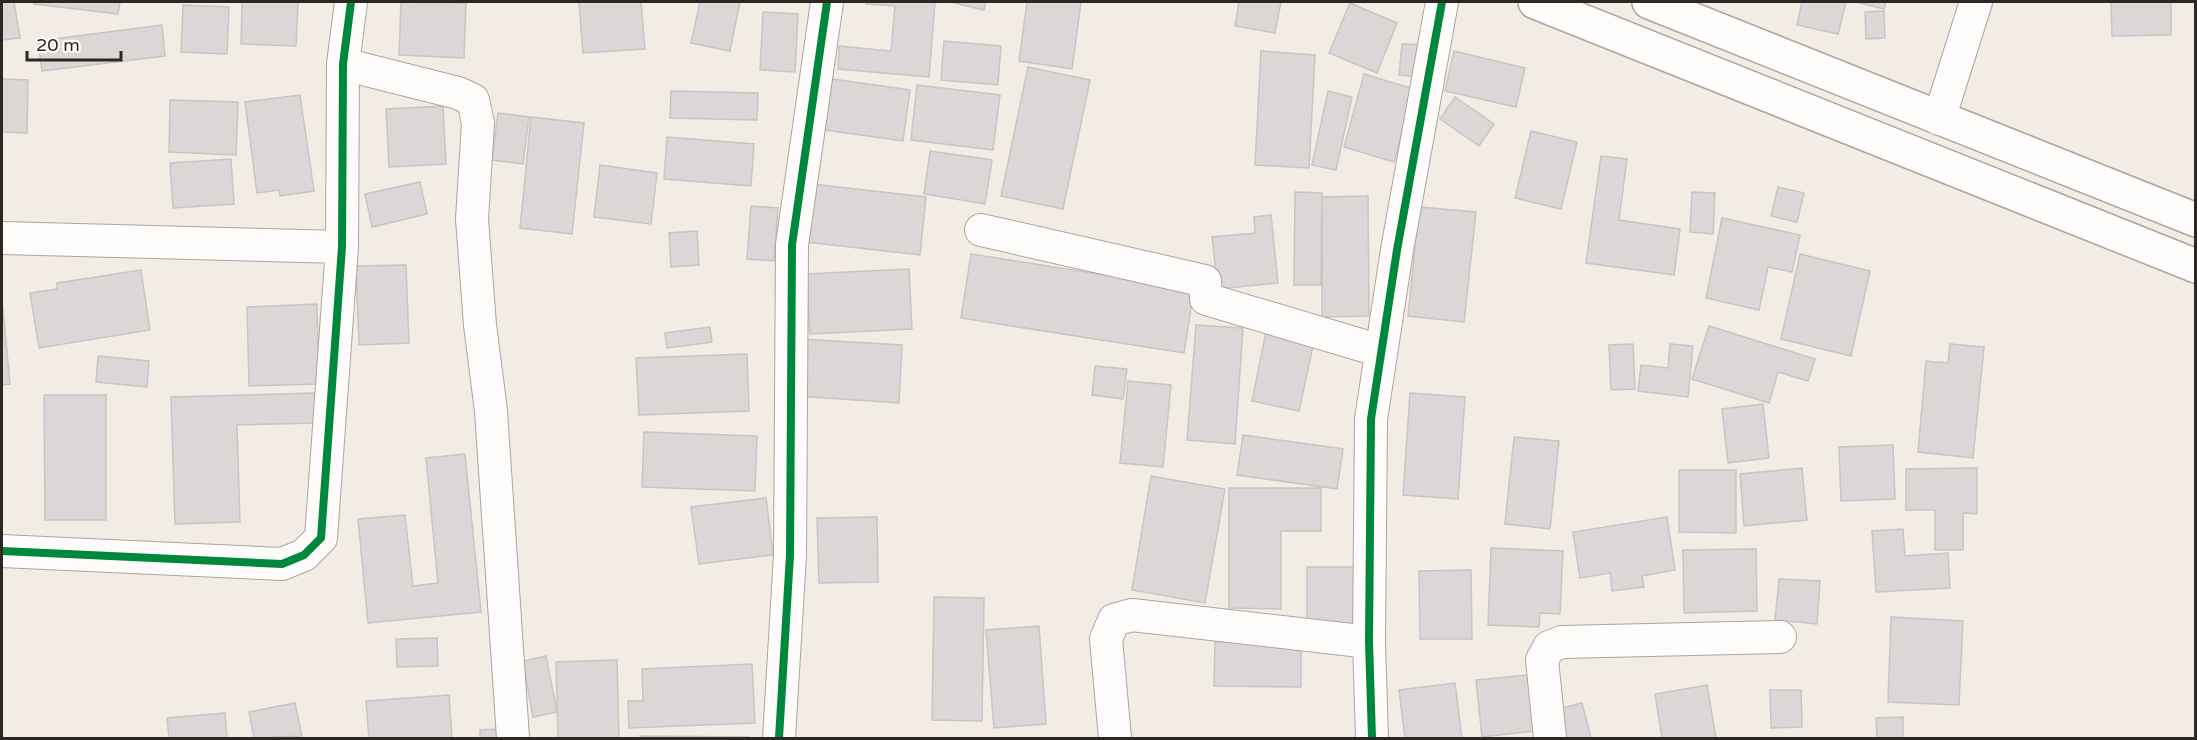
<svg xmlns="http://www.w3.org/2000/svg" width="2197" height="740" font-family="'Varela Round',sans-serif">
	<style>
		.building { fill: #dcd7d6; stroke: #c9c4c3; stroke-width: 1.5 }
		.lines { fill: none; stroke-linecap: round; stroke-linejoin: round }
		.street-casing { stroke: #aba5a0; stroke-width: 34 }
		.highway-casing { stroke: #aba5a0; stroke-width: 36 }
		.street { stroke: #fdfcfb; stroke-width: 32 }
		.highway { stroke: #fdfcfb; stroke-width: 33 }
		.cycleway-casing { stroke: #fefbf8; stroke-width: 11 }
		.cycleway { stroke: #00873e; stroke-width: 8 }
	</style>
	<rect width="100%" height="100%" fill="#f3ece5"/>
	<path class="building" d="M2,2H14L20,38L2,40Z
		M34,2H120L118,14L34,4Z
		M242,2H298L296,46L241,44Z
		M401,2L466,3L464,58L399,55Z
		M579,2H641L645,49L583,53Z
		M700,2H740L730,51L691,43Z
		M867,2H935L929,77L838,69L839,46L891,51L895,6L866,4Z
		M950,2H986L984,10Z
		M1027,2H1081L1072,69L1019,61Z
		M1239,2H1281L1275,33L1235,26Z
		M1802,2H1846L1838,34L1797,25Z
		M1856,2H1886L1884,9Z
		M2111,2H2171V35L2112,36Z
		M1350,3L1397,23L1377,73L1329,53Z
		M183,5L229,7L227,54L181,52Z
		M1884,11L1885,38L1866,39L1865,12Z
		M763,12L798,14L795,72L760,70Z
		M162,25L165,56L42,71L38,41Z
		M944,41L1001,46L998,85L941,80Z
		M1402,44L1423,45L1421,77L1399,75Z
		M1261,51L1315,55L1309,168L1255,165Z
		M1454,51L1525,68L1516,107L1445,91Z
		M1028,67L1090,80L1063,209L1001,196Z
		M1364,74L1414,89L1394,162L1344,147Z
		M2,79L28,80L27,133L2,132Z
		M832,79L910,90L903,141L825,130Z
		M917,85L1000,95L993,150L911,140Z
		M671,91L758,93L757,120L670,118Z
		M1328,91L1352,97L1336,170L1312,165Z
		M300,95L314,191L280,196L279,190L257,193L245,102Z
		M1455,97L1494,124L1479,146L1440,119Z
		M170,100L238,102L236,155L169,152Z
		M443,106L446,164L389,167L386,109Z
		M498,113L529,117L523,164L492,160Z
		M531,117L584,123L572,234L520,228Z
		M1531,131L1577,142L1561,209L1515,198Z
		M667,137L754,144L751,186L664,179Z
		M930,151L992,160L985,204L924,194Z
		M1601,156L1627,159L1619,220L1680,229L1674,275L1586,263Z
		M231,159L234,204L173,208L170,163Z
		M600,165L657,173L651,224L594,217Z
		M420,182L427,214L372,227L365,194Z
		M803,183L926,197L920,255L797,241Z
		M1778,187L1804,193L1797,222L1771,216Z
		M1295,192L1322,193L1321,285H1294Z
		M1692,192L1715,193L1713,234L1690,232Z
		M1368,196L1369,316L1322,317V197Z
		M751,206L778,208L774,261L747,259Z
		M1419,207L1476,212L1464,322L1408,316Z
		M1271,215L1278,283L1218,289L1212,237L1255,233L1254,217Z
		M1722,218L1800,235L1792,272L1768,267L1759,310L1706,298Z
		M697,231L699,265L671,267L669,233Z
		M971,254L1194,289L1184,353L961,318Z
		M1800,254L1870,271L1851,356L1781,339Z
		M406,265L409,343L359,345L356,266Z
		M909,269L912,329L810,334L806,274Z
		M141,270L150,330L39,348L30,293L57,289V283Z
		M2,300L10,384L2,385Z
		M317,304L319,384L249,386L247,307Z
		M1196,325L1243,328L1235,444L1187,440Z
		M1709,326L1815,359L1808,381L1778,372L1769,403L1692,379Z
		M710,327L712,342L667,348L665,333Z
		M1267,327L1315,337L1299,411L1252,401Z
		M800,339L902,345L899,403L796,396Z
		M1633,344L1635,389L1611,390L1609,345Z
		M1670,344L1693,346L1688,397L1638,391L1641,365L1668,368Z
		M1950,344L1984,347L1973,458L1918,452L1926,361L1948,363Z
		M747,354L749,411L639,415L636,358Z
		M98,356L149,361L147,387L96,382Z
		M1095,366L1127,369L1123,399L1092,395Z
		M1128,381L1171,385L1163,467L1120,463Z
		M315,393L316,423L237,425L240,522L175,524L171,397Z
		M1410,393L1465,397L1458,499L1403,495Z
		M44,395H106V520H45Z
		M1763,404L1769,458L1728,463L1722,409Z
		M644,432L757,436L755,491L642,487Z
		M1243,435L1343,449L1337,489L1237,475Z
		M1514,437L1559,441L1550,529L1505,524Z
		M1893,445L1895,499L1841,501L1839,447Z
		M465,454L481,612L368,623L358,519L405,515L413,586L438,583L426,458Z
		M1802,468L1807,520L1744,526L1740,474Z
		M1977,468V514L1963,513V550H1935V510H1906V469Z
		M1679,470H1736V533L1679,532Z
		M1151,476L1225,489L1205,603L1132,590Z
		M1229,488H1321V531H1281V609L1229,608Z
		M766,498L773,555L699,564L691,507Z
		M877,517L878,582L819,583L817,518Z
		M1667,517L1675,570L1642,576L1644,587L1612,591L1610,573L1580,578L1573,532Z
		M1903,529L1905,556L1948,553L1950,588L1876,592L1872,531Z
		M1491,548L1563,551L1560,614L1540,613L1539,627L1488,625Z
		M1756,549L1757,611L1684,613L1683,550Z
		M1307,567H1360V632H1307Z
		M1471,570L1472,639H1420L1419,571Z
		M1779,579L1820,581L1817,624L1775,620Z
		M934,597L984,598L982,721L932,720Z
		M1891,617L1963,621L1959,705L1888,702Z
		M1039,626L1046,724L994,728L986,630Z
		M437,638L438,666L397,667L396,639Z
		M1215,642H1301V687L1214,686Z
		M546,656L557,712L533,717L523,661Z
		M617,660L619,738H558L556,662Z
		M752,664L755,723L629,728L628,701H643L642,669Z
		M1528,675L1535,731L1482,737L1476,680Z
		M1455,683L1462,738H1405L1399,690Z
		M1707,685L1716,738H1662L1655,694Z
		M1770,690H1801L1802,727L1771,728Z
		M449,695L452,738H369L366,701Z
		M295,703L302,736L254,738L249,712Z
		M1582,703L1591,738H1566L1559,709Z
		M225,713L227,738H169L167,718Z
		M1903,717V738H1877L1876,718Z
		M499,729L500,738H480V730Z
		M640,736L749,737V738H640Z"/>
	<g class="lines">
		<defs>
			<path id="street" d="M343,64L458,93L473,100L478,123L472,219L480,325L491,411L513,738
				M1939,119L1976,2
				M981,230L1205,281L1206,299L1381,351
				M2,238L342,247
				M2,551L282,564L304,555L321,538L342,247L343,64L351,2
				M779,738L790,555L792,245L827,2
				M1115,738L1106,639L1114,620L1132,615L1369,642
				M1372,738L1369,642L1371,419L1397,250L1442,2
				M1550,738L1542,660L1549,647L1562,642L1780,637"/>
			<path id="highway" d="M1535,2L2196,266
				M1649,2L2196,220"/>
		</defs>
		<use href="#street" class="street-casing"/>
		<use href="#highway" class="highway-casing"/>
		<use href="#street" class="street"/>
		<use href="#highway" class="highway"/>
		<defs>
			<path id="cycleway" d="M2,551L282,564L304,555L321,538L342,247L343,64L351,2
				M779,738L790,555L792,245L827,2
				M1372,738L1369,642L1371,419L1397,250L1442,2"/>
		</defs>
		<use href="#cycleway" class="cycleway-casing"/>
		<use href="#cycleway" class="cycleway"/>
	</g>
	<rect width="2197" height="740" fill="none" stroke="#2c2722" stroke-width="6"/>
	<path d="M27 51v9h94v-9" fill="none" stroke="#2c2722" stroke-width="3"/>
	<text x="36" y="51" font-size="18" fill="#2c2722" stroke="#fefbf8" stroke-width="4.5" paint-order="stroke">20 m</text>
</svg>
